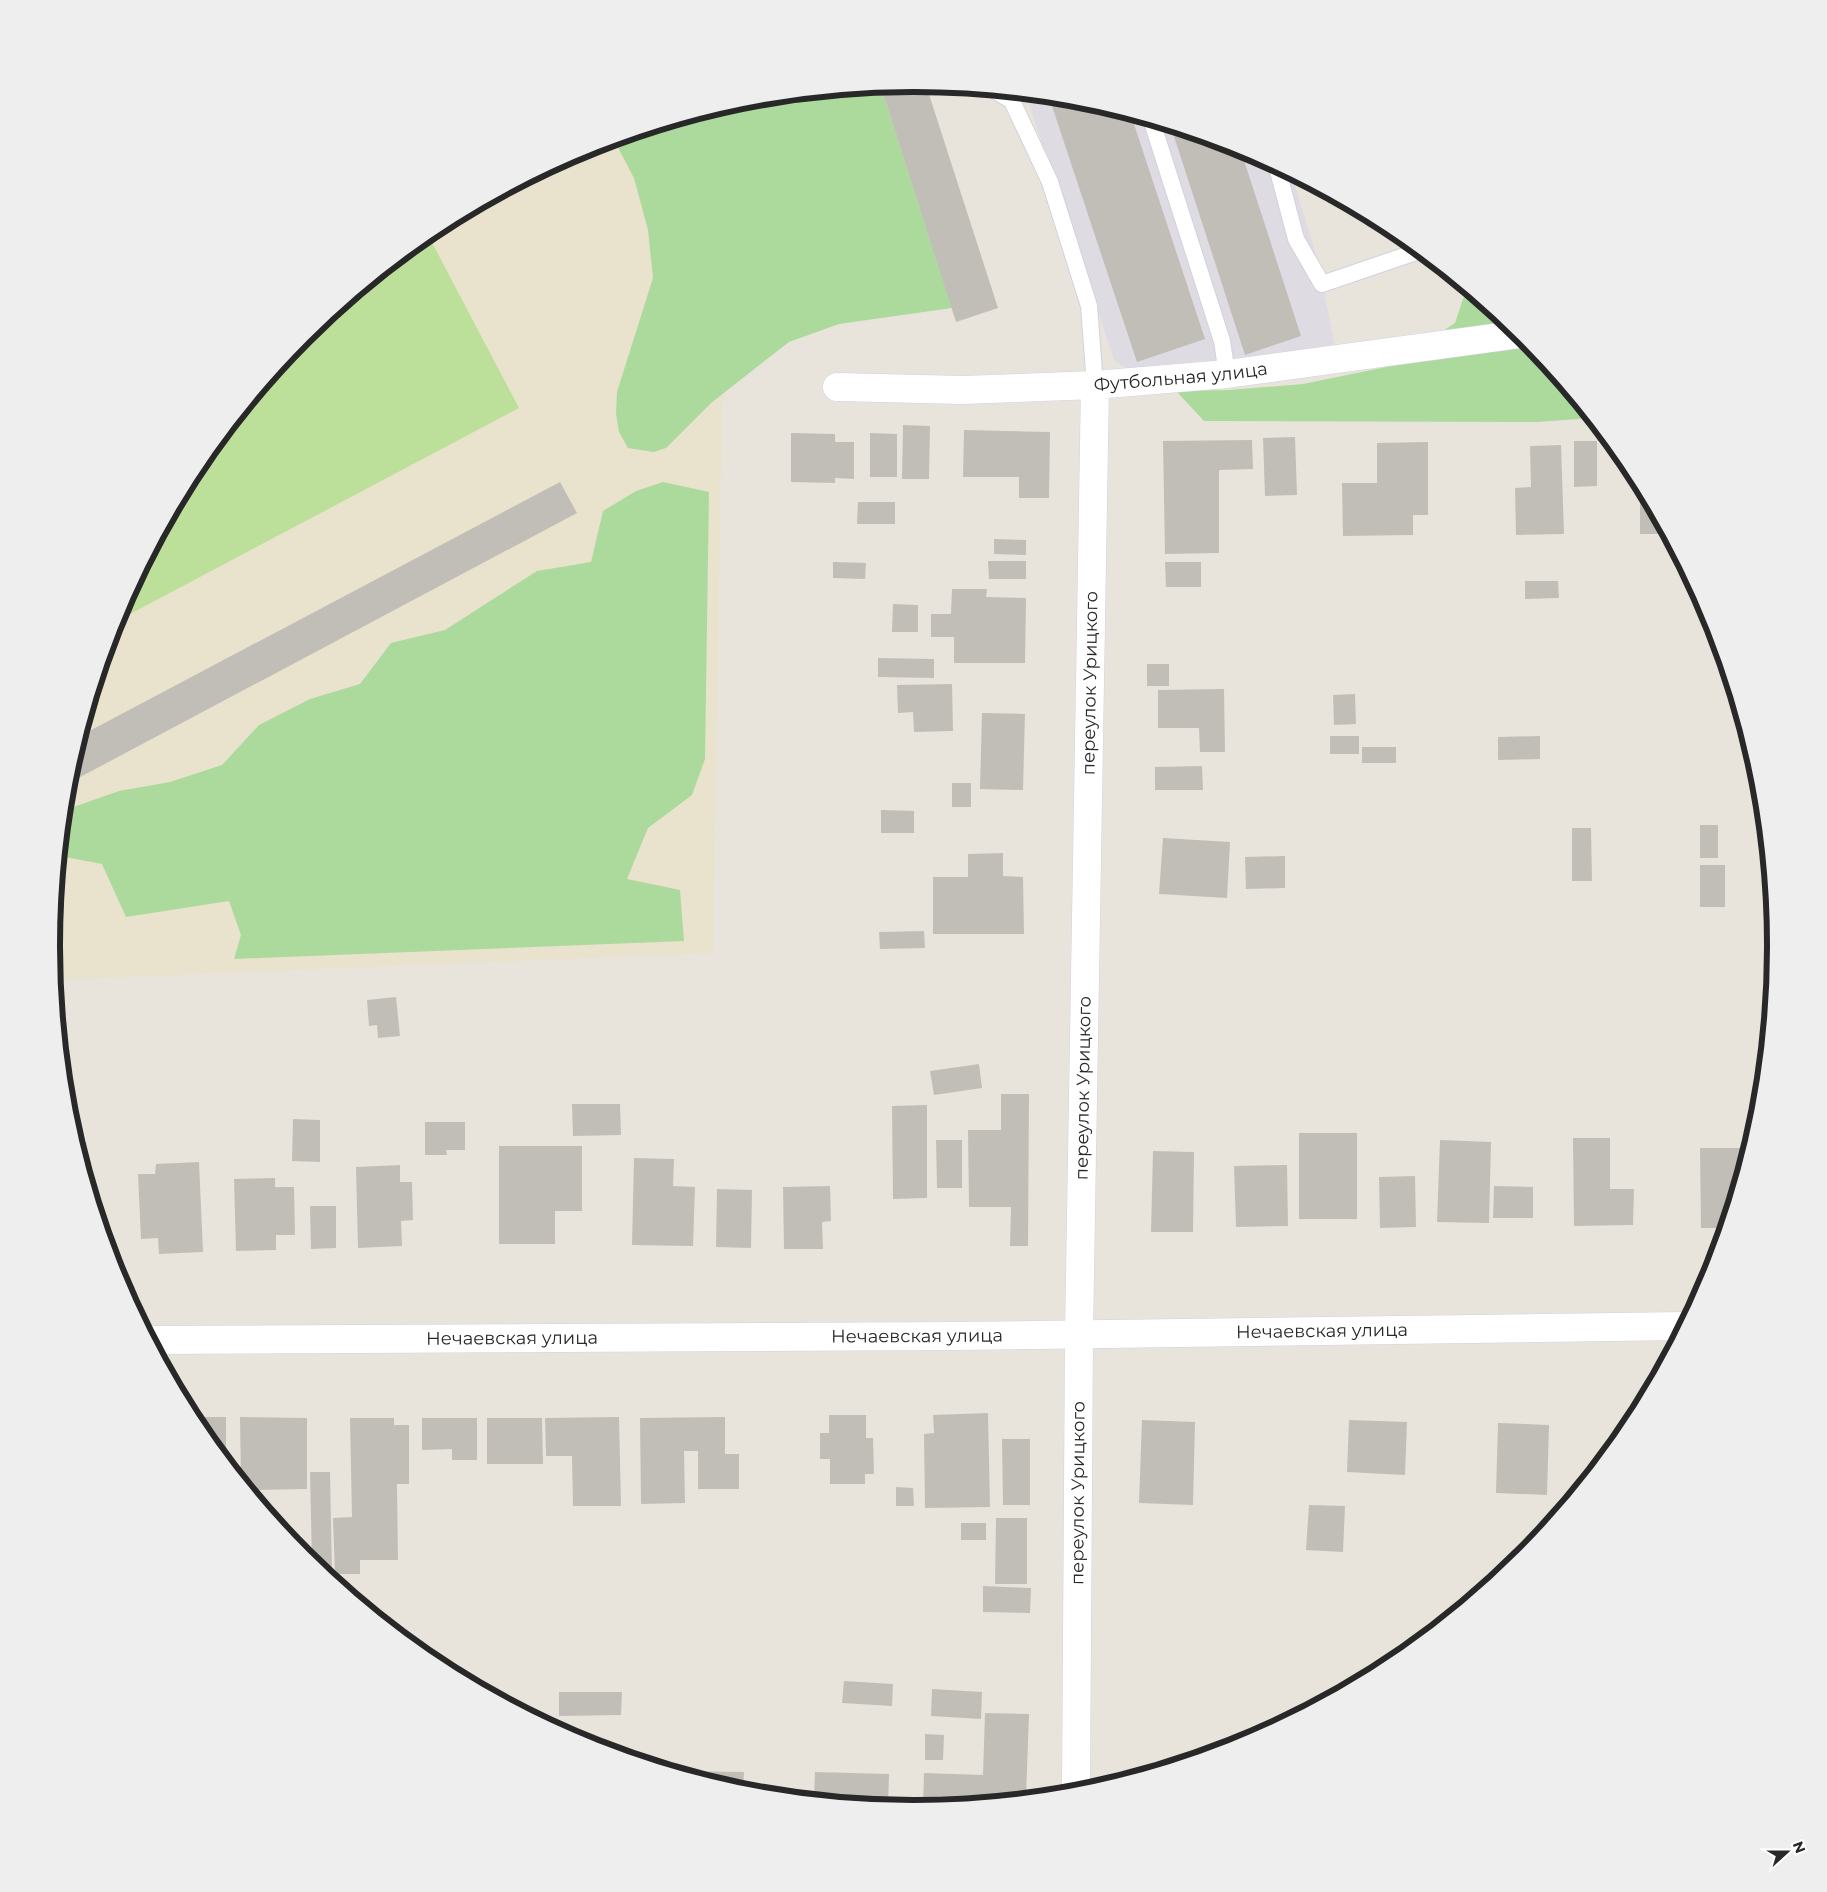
<svg xmlns="http://www.w3.org/2000/svg" width="1827" height="1892" font-family="Montserrat,sans-serif">
	<style>
		.industrial { fill: #dedbe2 }
		.education { fill: #e9e2cc }
		.green { fill: #acda9d }
		.pitch { fill: #bce09a }
		.building { fill: #c1beb8 }
		.lines { fill: none; stroke-linecap: round; stroke-linejoin: round }
		.service-casing { stroke: #d0d2df; stroke-width: 18 }
		.minor-casing { stroke: #d0d2df; stroke-width: 29 }
		.tertiary-casing { stroke: #d0d2df; stroke-width: 29 }
		.service { stroke: #fff; stroke-width: 16 }
		.minor { stroke: #fff; stroke-width: 28 }
		.tertiary { stroke: #fff; stroke-width: 28 }
		.labels { text-anchor: middle; stroke-width: 4; stroke-linejoin: round; paint-order: stroke }
		.street-label { font-size: 18px; fill: #282828; stroke: #fff }
		.rim { fill: none; stroke: #282828; stroke-width: 6 }
	</style>
	<rect width="100%" height="100%" fill="#e9e4db"/>
	<path class="industrial" d="M1026,95L1082,100L1244,149L1292,176L1318,261L1335,346L1136,375L1114,360Z"/>
	<path class="education" d="M740,102L789,147L722,403L713,953L55,980L51,946L68,777L117,616L197,467L304,336L435,229L584,149Z"/>
	<path class="green" d="M881,87L952,308L839,324L789,342L711,403L666,448L654,452L628,448L619,432L616,414L617,392L653,278L648,230L634,178L614,140L746,100Z
		M1466,290L1523,337L1591,418L1538,422L1204,421L1176,391L1228,390L1303,384L1391,366L1455,323Z
		M663,482L709,492L705,759L692,795L648,828L627,879L680,890L684,941L234,959L241,935L229,901L126,917L102,864L60,856L65,810L119,791L170,782L222,765L259,725L310,699L360,684L391,643L445,630L537,571L591,562L603,511L636,491Z"/>
	<path class="pitch" d="M428,235L519,408L115,622L197,467L304,336Z"/>
	<path class="building" d="M914,84L926,85L998,308L956,322L881,87Z
		M1049,97L1082,100L1131,115L1205,339L1137,362Z
		M1171,127L1240,148L1301,336L1245,355Z
		M1353,208L1367,215L1356,219Z
		M903,425L930,426L929,479H902Z
		M964,430L1050,432L1049,498H1019V477H963Z
		M791,433L835,434V442H854V479L835,478V483L791,482Z
		M870,433L897,434V477H870Z
		M1295,437L1297,495L1265,496L1263,438Z
		M1252,440L1253,469L1219,470V553L1165,554L1163,441Z
		M1574,441H1597V486L1574,487Z
		M1428,442V515H1413V535L1343,536L1342,483H1377V443Z
		M1561,445L1564,534L1516,535L1515,488L1531,487L1530,446Z
		M560,482L577,513L69,783L68,778L80,736Z
		M1640,485L1663,528L1666,534H1640Z
		M858,502H895V524H857Z
		M994,539L1026,540V555L994,554Z
		M988,561H1026V579H989Z
		M833,562L866,563L865,579L833,578Z
		M1165,562H1201V587H1166Z
		M1525,581H1558L1559,598L1525,599Z
		M952,589H987L986,597L1026,598L1025,663H954V637H931V614H951Z
		M893,604L918,605V632H892Z
		M878,658L934,659V678L878,677Z
		M1147,664H1169V686H1147Z
		M952,684L953,731L914,732L913,712L898,713L897,685Z
		M1224,689L1225,752H1200L1199,728H1158V690Z
		M1355,694L1356,724L1334,725L1333,695Z
		M982,713L1025,714L1023,790L980,789Z
		M1330,736H1359V754H1330Z
		M1540,736V759L1498,760V737Z
		M1362,747H1396V763H1362Z
		M1202,766L1203,790H1155V767Z
		M952,783H971V807H952Z
		M881,810L914,811V833H881Z
		M1700,825H1718V858H1700Z
		M1572,828H1591L1592,881H1572Z
		M1163,838L1230,842L1227,898L1159,894Z
		M1003,853V876L1023,877L1024,934H933V877H968V854Z
		M1285,856V888L1246,889L1245,857Z
		M1700,865H1725V907H1700Z
		M924,931L925,948L880,949L879,932Z
		M396,997L400,1036L378,1038L377,1025L369,1026L367,1000Z
		M979,1064L982,1088L934,1095L930,1071Z
		M1001,1094H1029L1028,1246H1010L1011,1207H969L968,1130H1001Z
		M572,1104H620L621,1135L573,1136Z
		M927,1105V1198L893,1199L892,1106Z
		M293,1119L320,1120V1162L292,1161Z
		M425,1122H465V1150H446L447,1155H425Z
		M1299,1133H1357V1219H1299Z
		M1573,1138H1610V1189H1634L1633,1225L1574,1226Z
		M936,1140H962V1188H937Z
		M1440,1140L1491,1142L1489,1223L1437,1222Z
		M499,1146H582V1211H555V1244H499Z
		M1700,1148H1746V1158L1725,1228H1701Z
		M1153,1151L1194,1152L1193,1232H1151Z
		M634,1158L674,1159L673,1186L695,1187L693,1246L632,1245Z
		M199,1162L203,1252L159,1254L158,1238L141,1239L138,1174H155L156,1164Z
		M400,1165V1182H412L413,1220L401,1221L402,1246L358,1248L356,1167Z
		M1287,1165L1288,1226L1236,1227L1234,1166Z
		M1415,1176L1416,1227L1380,1228L1379,1177Z
		M275,1178V1187H294L295,1235H276V1250L236,1251L234,1179Z
		M830,1186L831,1221L822,1222L823,1249H784L783,1187Z
		M1494,1186L1533,1187V1218H1493Z
		M717,1189L752,1190L751,1248L716,1247Z
		M310,1206H336V1248L311,1249Z
		M988,1413L990,1507L925,1508L924,1434L934,1433L933,1415Z
		M829,1415H866V1438H873L874,1474H865V1484H830V1459H820V1433H829Z
		M196,1417H226V1460L196,1425Z
		M240,1417L307,1418V1489L250,1490L241,1480Z
		M619,1417L621,1506H573L572,1456H546L545,1418Z
		M725,1417V1454H739V1489H698V1451H684L685,1503L641,1504L640,1418Z
		M350,1418H394V1425H409V1484H397L398,1560H360V1574H335L333,1518L352,1517Z
		M422,1418H477V1460H452V1449L422,1450Z
		M487,1418H542L543,1464H487Z
		M1142,1420L1195,1422L1193,1505L1139,1503Z
		M1349,1420L1407,1422L1405,1475L1347,1472Z
		M1498,1423L1549,1425L1547,1495L1496,1493Z
		M1002,1439H1030V1505H1003Z
		M310,1472H330L332,1573H325L312,1562Z
		M896,1487L913,1488L914,1506H896Z
		M1309,1505L1345,1506L1343,1552L1306,1550Z
		M996,1518H1027V1584H995Z
		M961,1523H986V1540H961Z
		M983,1586L1031,1588L1030,1613L983,1612Z
		M844,1681L893,1684L892,1706L842,1703Z
		M932,1689L982,1692L981,1719L931,1716Z
		M559,1692H622L621,1715L559,1716Z
		M985,1713L1029,1714L1026,1797L923,1807L924,1773L983,1775Z
		M925,1734L944,1735L943,1760H925Z
		M680,1771L744,1772L743,1791L680,1772Z
		M815,1772L889,1774L888,1806L814,1798Z"/>
	<g class="lines">
		<defs>
			<path id="service" d="M997,92L1012,101L1050,182L1089,306L1095,385
				M1152,122L1222,341L1227,374
				M1277,167L1296,239L1322,284L1419,251"/>
			<g id="minor">
				<path id="s1" d="M837,387L963,390L1095,385L1227,374L1521,334"/>
				<path id="s2" d="M1076,1792L1079,1334L1095,385"/>
			</g>
			<g id="tertiary">
				<path id="s3" d="M151,1340L956,1336L1684,1326"/>
			</g>
		</defs>
		<use href="#service" class="service-casing"/>
		<use href="#minor" class="minor-casing"/>
		<use href="#tertiary" class="tertiary-casing"/>
		<use href="#service" class="service"/>
		<use href="#minor" class="minor"/>
		<use href="#tertiary" class="tertiary"/>
	</g>
	<g class="labels">
		<g class="street-label">
			<text dy="6" stroke="none"><textPath href="#s1" startOffset="344">Футбольная улица</textPath></text>
			<text dy="6" stroke="none"><textPath href="#s2" startOffset="1109">переулок Урицкого</textPath></text>
			<text dy="6" stroke="none"><textPath href="#s2" startOffset="704">переулок Урицкого</textPath></text>
			<text dy="6" stroke="none"><textPath href="#s3" startOffset="1171">Нечаевская улица</textPath></text>
			<text dy="6" stroke="none"><textPath href="#s3" startOffset="766">Нечаевская улица</textPath></text>
			<text dy="6" stroke="none"><textPath href="#s3" startOffset="361">Нечаевская улица</textPath></text>
			<text dy="6" stroke="none"><textPath href="#s2" startOffset="299">переулок Урицкого</textPath></text>
		</g>
	</g>
	<path d="M0 0H1827V1892H0ZM913 92H914A853 853 0 0 1 1767 945V947A853 853 0 0 1 914 1800H913A853 853 0 0 1 60 947V945A853 853 0 0 1 913 92Z" fill="#eee" fill-rule="evenodd"/>
	<path class="rim" d="M913 92H914A853 853 0 0 1 1767 945V947A853 853 0 0 1 914 1800H913A853 853 0 0 1 60 947V945A853 853 0 0 1 913 92Z"/>
	<g transform="translate(1787 1852) rotate(69)" stroke="#ffffff" stroke-width="4" paint-order="stroke">
	<path d="M0-4L9 19L0 12L-9 19Z" fill="#282828"/>
	<text y="-8" font-size="14" font-weight="bold" text-anchor="middle" fill="#282828">N</text>
	</g>
</svg>
